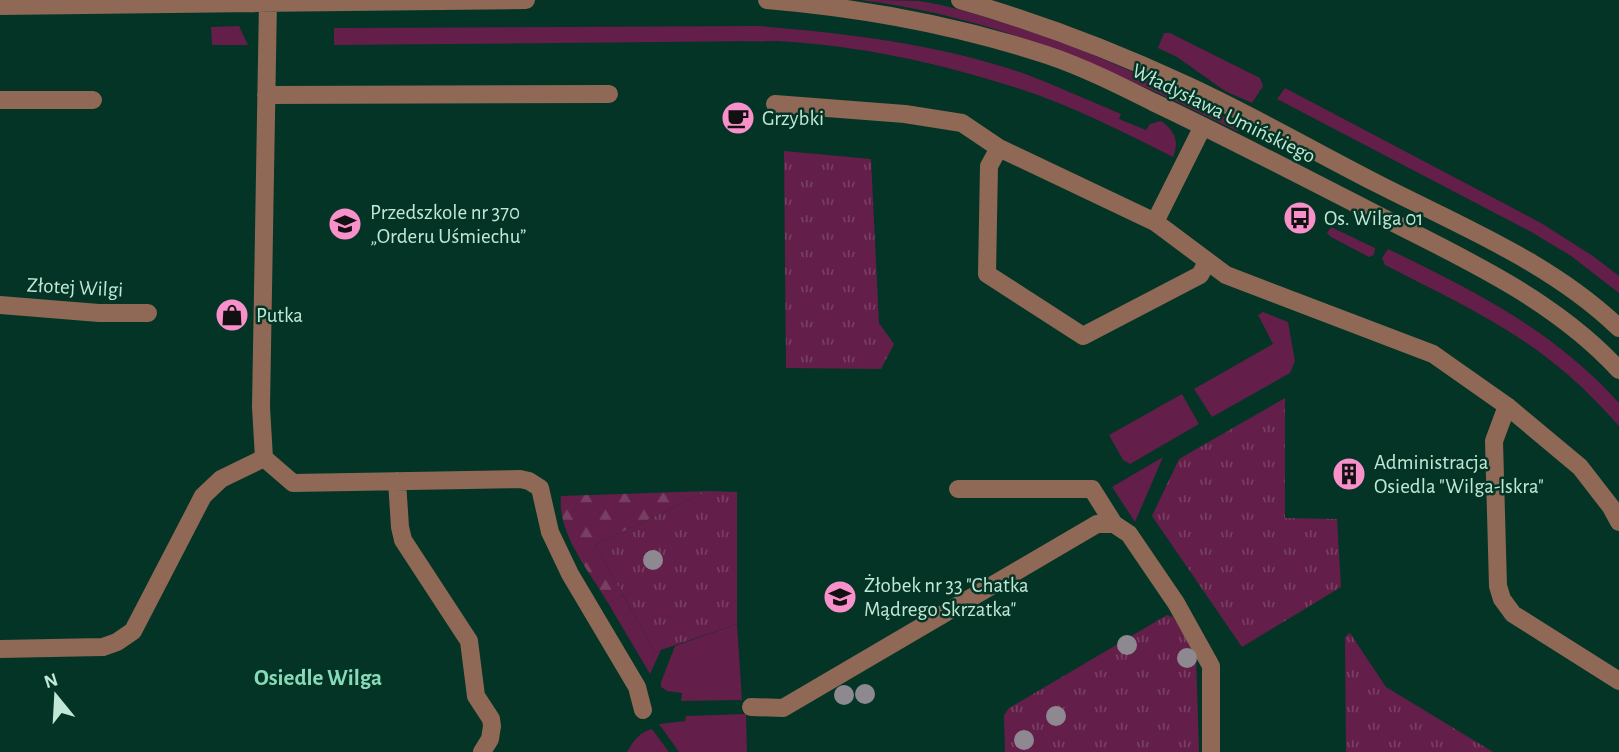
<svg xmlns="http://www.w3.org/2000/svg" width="1619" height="752" font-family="'Alegreya Sans',sans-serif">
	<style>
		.green { fill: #631e49 }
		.forest { fill: url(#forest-firs) }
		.park { fill: url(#park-tufts) }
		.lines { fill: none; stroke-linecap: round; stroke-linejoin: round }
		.minor { stroke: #8f6856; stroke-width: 18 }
		.tree { fill: #8e8990 }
		.labels { text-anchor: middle; stroke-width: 5; stroke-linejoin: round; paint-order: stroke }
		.street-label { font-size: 21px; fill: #c1e8d6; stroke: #033425 }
		.poi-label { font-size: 21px; fill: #c1e8d6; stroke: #033425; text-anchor: start }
		.neighbourhood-label { font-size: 23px; font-weight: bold; fill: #87dbb8; stroke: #033425 }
	</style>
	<defs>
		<pattern id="forest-firs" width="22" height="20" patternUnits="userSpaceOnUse" patternTransform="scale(1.75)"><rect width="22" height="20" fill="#631e49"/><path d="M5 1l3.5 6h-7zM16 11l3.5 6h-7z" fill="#783f62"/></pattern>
		<pattern id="park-tufts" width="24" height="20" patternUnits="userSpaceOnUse" patternTransform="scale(1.75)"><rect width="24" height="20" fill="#631e49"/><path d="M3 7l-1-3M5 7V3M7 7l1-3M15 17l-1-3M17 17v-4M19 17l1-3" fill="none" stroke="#783f62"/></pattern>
	</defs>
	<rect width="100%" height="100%" fill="#033425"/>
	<path class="green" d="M860,0C879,0 900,0 919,1C947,5 975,14 1002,22C1086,48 1165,85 1242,126V129L1237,131C1117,72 995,16 860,0Z
		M239,26L248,45H212L211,27Z
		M760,26C850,34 942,44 1028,75C1059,87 1090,101 1121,114L1119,119L1146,130L1150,124L1161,121C1174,130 1180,141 1173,157C1123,132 1071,105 1017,88C939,63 858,45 776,41L334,45V28Z
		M1164,33H1170L1260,78L1263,86L1252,103L1225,91L1177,57L1158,48Z
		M1285,88L1541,223L1593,256L1619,276V293L1571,256L1533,233L1277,99Z
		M1331,227L1375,248L1374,255L1369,257L1331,237L1327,233Z
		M1388,249C1473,290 1555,331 1619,403V426C1601,406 1582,386 1561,369C1509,325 1445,296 1385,265L1382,258Z
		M1263,312L1288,322L1295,361L1290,373L1212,417L1194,389L1273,344L1258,315Z
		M1182,394L1199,424L1130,464L1123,460L1109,435Z
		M1163,457L1135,522L1112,487Z
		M623,595L655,652L661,650L650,674L608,603Z
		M737,624L742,700L681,701L682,693L667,691L661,687V682L675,646Z
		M746,714L747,752H679L659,724L685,721L686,716Z
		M652,729L669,752H627C633,742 639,732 652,729Z"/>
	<path class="forest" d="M708,491L595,545L623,595L608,603C590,572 557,534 561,496Z"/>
	<path class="park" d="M784,151L871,159L879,323L894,344L881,369L786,368Z
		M1285,398V518L1337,519L1341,587L1242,647L1152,516L1179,459Z
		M708,491L737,492V624L655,652L595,545Z
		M1167,615L1173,617L1196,655L1199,752H1005L1004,715L1009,708Z
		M1350,633L1386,687L1493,752H1346L1345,637Z"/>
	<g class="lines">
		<path class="minor" d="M268,0L261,407L264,458L293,483L520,479L529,481L540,488L550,532L570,574L637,687L643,710
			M767,0C862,8 956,25 1047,55C1083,67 1119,85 1153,102C1225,136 1295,173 1366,209C1454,254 1551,296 1619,370
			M960,0C1037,22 1111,50 1184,84C1250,114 1313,151 1378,184C1460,226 1552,263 1619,328
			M0,6L526,0
			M266,95L609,94
			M0,100H93
			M775,104L905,114L962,123L999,148L1155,222L1226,275L1433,354L1507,406L1580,467L1611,507L1619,522
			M999,148L989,166L987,274L1083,336L1200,275L1207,262
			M1155,222L1203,126
			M0,305L99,313H148
			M1507,406L1494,441L1498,586L1502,599L1513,614L1619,681
			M397,481L400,527L403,540L469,641L476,696L491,719L492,726L490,739L482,752
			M958,489H1092L1114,524L1129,534L1176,603L1211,666V752
			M0,649L103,647L117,642L133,631L203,496L221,479L264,458
			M751,707L783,708L1097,524H1114"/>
	</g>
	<g class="tree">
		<circle cx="653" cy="560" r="10"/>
		<circle cx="1127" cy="645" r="10"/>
		<circle cx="1187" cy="658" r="10"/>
		<circle cx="865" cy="694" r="10"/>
		<circle cx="844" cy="695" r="10"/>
		<circle cx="1056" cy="716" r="10"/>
		<circle cx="1024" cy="740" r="10"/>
	</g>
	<defs>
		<symbol id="cafe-disc" viewBox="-11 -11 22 22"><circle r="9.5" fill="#f890ca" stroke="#033425"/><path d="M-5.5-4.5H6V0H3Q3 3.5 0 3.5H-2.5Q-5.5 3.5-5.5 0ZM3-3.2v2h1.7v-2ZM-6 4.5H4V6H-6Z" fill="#111"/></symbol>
		<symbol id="bus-disc" viewBox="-11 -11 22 22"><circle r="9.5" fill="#f890ca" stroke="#033425"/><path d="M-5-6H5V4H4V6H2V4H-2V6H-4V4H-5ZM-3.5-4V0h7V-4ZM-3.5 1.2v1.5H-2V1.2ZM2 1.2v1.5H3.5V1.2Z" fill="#111"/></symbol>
		<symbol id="school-disc" viewBox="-11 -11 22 22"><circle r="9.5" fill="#f890ca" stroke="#033425"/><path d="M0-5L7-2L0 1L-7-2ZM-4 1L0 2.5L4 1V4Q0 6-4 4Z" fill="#111"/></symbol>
		<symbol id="shop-disc" viewBox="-11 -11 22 22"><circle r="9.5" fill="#f890ca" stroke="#033425"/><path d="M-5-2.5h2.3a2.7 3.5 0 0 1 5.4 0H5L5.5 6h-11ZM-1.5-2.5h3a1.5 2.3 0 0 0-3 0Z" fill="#111"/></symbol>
		<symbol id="building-disc" viewBox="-11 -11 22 22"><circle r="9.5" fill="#f890ca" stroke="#033425"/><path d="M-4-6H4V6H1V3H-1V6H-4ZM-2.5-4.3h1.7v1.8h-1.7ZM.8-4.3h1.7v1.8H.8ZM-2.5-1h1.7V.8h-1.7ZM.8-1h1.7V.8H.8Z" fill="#111"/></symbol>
	</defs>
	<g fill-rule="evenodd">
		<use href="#cafe-disc" x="719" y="99" width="38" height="38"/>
		<use href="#bus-disc" x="1281" y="199" width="38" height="38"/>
		<use href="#school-disc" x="326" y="205" width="38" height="38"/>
		<use href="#shop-disc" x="213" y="296" width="38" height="38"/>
		<use href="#building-disc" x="1330" y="455" width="38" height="38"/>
		<use href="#school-disc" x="821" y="578" width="38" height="38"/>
	</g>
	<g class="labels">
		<g class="street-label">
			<text transform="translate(1224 113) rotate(26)" y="7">Władysława Umińskiego</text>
			<text transform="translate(75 287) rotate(3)" y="7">Złotej Wilgi</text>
		</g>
		<g class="poi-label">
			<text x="762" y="125">Grzybki</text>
			<text x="370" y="219">Przedszkole nr 370<tspan x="370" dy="24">„Orderu Uśmiechu”</tspan></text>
			<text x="1324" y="225">Os. Wilga 01</text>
			<text x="256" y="322">Putka</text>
			<text x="1374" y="469">Administracja<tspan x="1374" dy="24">Osiedla "Wilga-Iskra"</tspan></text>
			<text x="864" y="592">Żłobek nr 33 "Chatka<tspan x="864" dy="24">Mądrego Skrzatka"</tspan></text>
		</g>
		<g class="neighbourhood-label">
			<text x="318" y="685">Osiedle Wilga</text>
		</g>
	</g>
	<g transform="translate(56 696) rotate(342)" stroke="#033425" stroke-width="5" paint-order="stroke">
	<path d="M0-5L12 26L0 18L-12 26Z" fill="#c1e8d6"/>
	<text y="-10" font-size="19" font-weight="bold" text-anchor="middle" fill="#c1e8d6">N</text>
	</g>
</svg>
